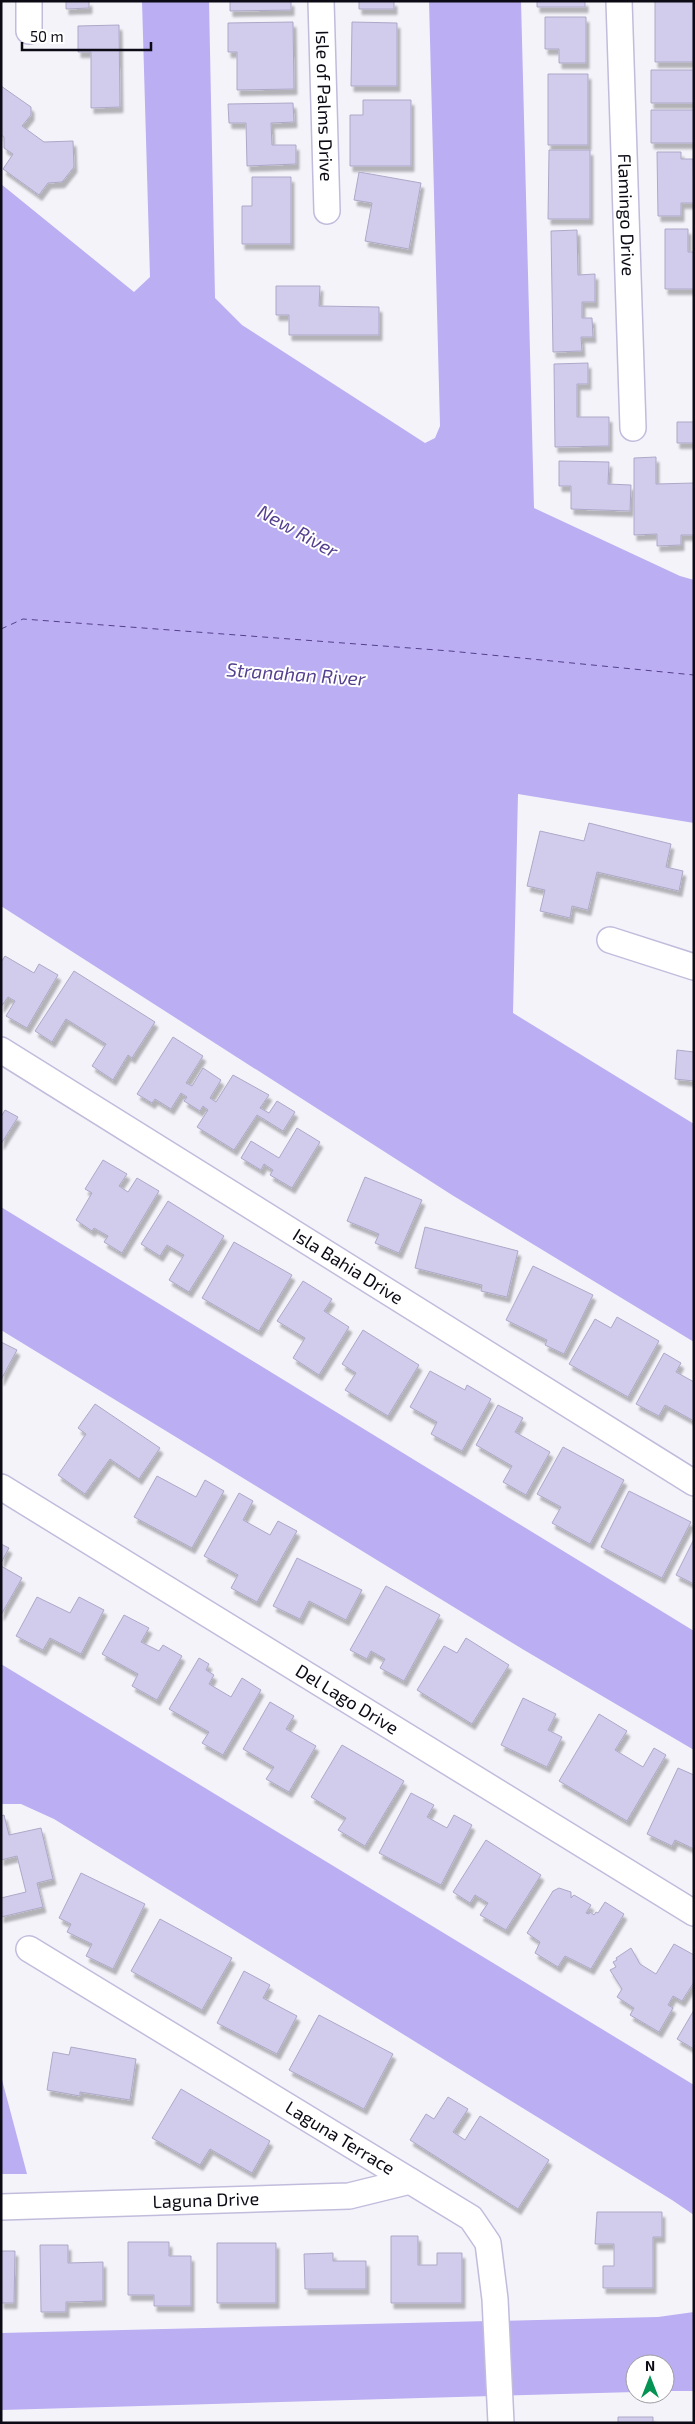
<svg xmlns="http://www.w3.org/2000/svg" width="695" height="2424" font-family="'Exo 2',sans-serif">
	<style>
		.water { fill: #bbaef2 }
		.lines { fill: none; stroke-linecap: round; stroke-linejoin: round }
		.ferry { stroke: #553f8f; stroke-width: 1; stroke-dasharray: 6 5; stroke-linecap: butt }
		.building { fill: #d1cbec; stroke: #ada8c7; filter: url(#shadow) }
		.minor-casing { stroke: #c1bcdc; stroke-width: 28 }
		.minor { stroke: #fff; stroke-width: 25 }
		.labels { text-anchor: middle; stroke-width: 4; stroke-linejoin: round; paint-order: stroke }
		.street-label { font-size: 18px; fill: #0c0a14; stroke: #fff }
		.water-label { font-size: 19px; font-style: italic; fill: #553f8f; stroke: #fff }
	</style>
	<defs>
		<filter id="shadow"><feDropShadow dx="3" dy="5.5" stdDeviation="1" flood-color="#0004"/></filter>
	</defs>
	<rect width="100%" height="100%" fill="#f4f3fa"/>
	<path class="water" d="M142,1H209L215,298L242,325L425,443L435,438L440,426L429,1H521L534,508L680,576L694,580V823L518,794L513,1013L694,1124V1342L452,1195L1,906V184L134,292L150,277Z
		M1,1207L694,1631V1750L524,1650L1,1330Z
		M1,1664L694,2085V2215L672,2200L54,1819L21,1804H1Z
		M1,2076L27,2174H1Z
		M694,2312V2391H665V2364H635V2392L1,2410V2333L658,2317Z"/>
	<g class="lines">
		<path class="ferry" d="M1,629L23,619L450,651L694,675"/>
	</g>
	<path class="building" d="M66,1H89V8L66,9Z
		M230,1H291V10L230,11Z
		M359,1H394V9H359Z
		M537,1H585V7H537Z
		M655,1H693V62H655Z
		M545,17H586V63H559V49H545Z
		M293,22L294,89L237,90V52H228V23Z
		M352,22L397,23V86H351Z
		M119,25L120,107L91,108V52H78V26Z
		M651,70H694V103H651Z
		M548,74H588V145H548Z
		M1,86L31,107V115L22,126L44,142L73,141L74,167L62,182L48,183L39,195L3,169L13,154L4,148V137L1,135Z
		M363,100H411V166H350V115H363Z
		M293,103L294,122L271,123L272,145H296V164L247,166L246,123H229L228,104Z
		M651,110H694V143H651Z
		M549,150H590V219H548Z
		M657,152H681V159H693L694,203H681V216H658Z
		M359,172L421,183L409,249L365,241L372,203L354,200Z
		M252,177H291V244H242V206H252Z
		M665,229H688V252H694V289H665Z
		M577,230L578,275L595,274V302H582V318H592L593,337H581L582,351L553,352L551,231Z
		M276,286H320L319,306L379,307V335H289V315H276Z
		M588,363V384H577V417H609V446L555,447L554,364Z
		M677,422H694V443H677Z
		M656,457V484L694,483V535H681V545L657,546V534L634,535V458Z
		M559,461L609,462L608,484L631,485L630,511L571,509V486H559Z
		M589,823L671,844L666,867L683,871L679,891L597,872L588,910L572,906L570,918L540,911L545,890L527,886L540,831L584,841Z
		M5,956L34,973L39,964L58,975L27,1028L6,1016L15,1001L8,997L1,1007V962Z
		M74,971L155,1022L132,1058L128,1055L113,1080L92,1066L106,1044L66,1019L52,1042L35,1031Z
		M173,1037L203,1056L186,1083L192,1086L203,1068L221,1080L210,1098L216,1102L233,1075L269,1095L260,1108L269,1113L277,1101L295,1112L283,1131L257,1115L234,1150L197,1127L208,1110L203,1106L200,1111L184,1101L187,1097L181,1093L171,1109L155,1099L152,1103L137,1094Z
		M677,1050L694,1052V1081L675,1079Z
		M5,1110L18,1117L1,1144V1117Z
		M297,1128L320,1142L292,1188L270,1175L273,1170L264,1164L261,1170L241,1158L251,1141L279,1158Z
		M103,1160L127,1174L119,1186L128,1192L137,1178L159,1191L122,1253L104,1242L108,1236L94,1228L92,1231L76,1220L92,1193L85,1189Z
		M365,1177L422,1200L399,1253L375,1243L379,1234L347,1221Z
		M168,1201L224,1236L189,1292L169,1280L184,1255L167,1245L160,1256L141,1244Z
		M425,1227L518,1251L507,1297L481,1291L482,1285L415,1268Z
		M234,1242L292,1275L259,1331L202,1298Z
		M533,1266L593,1295L564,1354L545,1345L547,1340L506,1320Z
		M303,1281L332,1299L324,1311L349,1327L319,1375L293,1358L305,1338L277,1321Z
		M617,1317L659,1341L628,1397L569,1364L595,1319L611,1328Z
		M363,1330L419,1365L388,1416L345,1390L356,1373L342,1364Z
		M1,1342L17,1350L1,1380Z
		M664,1353L681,1363L676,1372L694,1382V1421L665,1405L659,1416L636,1404Z
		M430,1371L465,1390L467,1385L491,1399L462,1451L431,1434L437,1422L410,1407Z
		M95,1404L160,1448L139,1479L110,1459L85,1494L58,1475L86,1434L78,1428Z
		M498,1405L523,1418L515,1432L550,1452L526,1495L503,1482L512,1466L476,1445Z
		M563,1447L624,1480L590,1544L552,1523L561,1507L537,1494Z
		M157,1476L196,1497L205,1480L224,1491L192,1548L134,1517Z
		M629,1491L691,1522L662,1578L601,1547Z
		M239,1493L253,1501L243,1520L270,1535L278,1521L297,1531L257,1602L231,1588L238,1575L204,1556Z
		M694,1539V1584L676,1575Z
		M1,1544L9,1548L1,1563Z
		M297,1558L362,1590L346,1620L309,1601L300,1619L273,1606Z
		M1,1566L22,1578L1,1615Z
		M386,1586L440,1615L404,1681L380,1668L385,1659L371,1651L367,1659L350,1650Z
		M37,1597L70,1613L79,1597L104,1610L81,1654L50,1638L43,1650L16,1636Z
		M124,1615L149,1628L141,1642L159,1651L163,1645L182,1656L157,1700L132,1686L138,1674L102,1654Z
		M466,1638L509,1665L472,1724L417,1690L444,1646L457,1653Z
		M199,1658L209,1664L206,1670L214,1675L209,1684L231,1697L242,1678L261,1690L223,1755L202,1743L209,1732L169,1709Z
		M523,1698L556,1714L548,1730L562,1737L547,1767L501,1745Z
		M270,1702L294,1716L286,1729L316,1746L289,1792L266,1779L274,1767L243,1749Z
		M599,1714L627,1731L615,1750L643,1767L654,1748L666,1755L627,1821L559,1781Z
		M342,1745L404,1781L365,1846L338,1830L346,1818L311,1797Z
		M678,1768L694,1775V1849L675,1840L672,1846L647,1834Z
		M411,1793L434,1805L427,1817L447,1828L454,1815L472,1825L441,1885L379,1853Z
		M4,1815L9,1835L41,1828L53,1879L37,1883L43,1907L1,1917V1898L26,1892L17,1856L1,1860V1816Z
		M486,1840L541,1875L506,1930L480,1915L488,1903L475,1895L470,1903L453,1892Z
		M81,1873L145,1904L113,1969L86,1956L92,1944L67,1932L71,1924L59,1918Z
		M559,1888L571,1892V1898L574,1895L591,1905L586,1913L589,1914L590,1912L594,1915L596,1912L598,1913L605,1902L624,1914L591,1969L565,1956L558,1967L535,1953L540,1942L527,1933L553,1891Z
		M160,1919L232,1958L202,2010L131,1971Z
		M674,1944L694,1955V1982L682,2001L673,1996L668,2005L673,2008L659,2032L630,2015L634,2008L617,1997L622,1989L610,1970L616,1967L613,1962L617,1960L616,1958L631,1948L640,1964L656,1974Z
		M244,1971L270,1985L263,1998L297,2016L277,2054L217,2023Z
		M694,2010V2049L677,2039Z
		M319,2015L393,2054L364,2109L289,2070Z
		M71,2047L136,2059L130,2100L80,2092V2096L47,2090L53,2052L69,2055Z
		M181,2089L270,2141L252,2173L210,2149L200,2165L152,2138Z
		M448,2097L468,2109L453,2132L465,2140L480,2116L549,2160L518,2209L410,2140L426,2114L434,2119Z
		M597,2212H662V2237H653V2288H603V2266H614V2244H595Z
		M391,2236H418V2265H437V2253H462V2303H391Z
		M128,2242H169V2256H191V2306H154V2295H128Z
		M217,2243H276V2303H217Z
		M40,2245H68V2263L103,2262V2301L66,2302V2312H41Z
		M1,2251H15L14,2303H1Z
		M333,2253V2261H366V2289H305L304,2254Z
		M618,2417H653V2423H618Z"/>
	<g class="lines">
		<defs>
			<g id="minor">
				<path d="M29,1V31"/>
				<path id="s1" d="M321,1L327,211"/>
				<path id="s2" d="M619,1L633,428"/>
				<path d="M610,940L694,967"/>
				<path id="s3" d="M1,1050L694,1483"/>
				<path id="s4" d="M1,1487L694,1913"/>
				<path id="s5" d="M29,1949L471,2218L488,2243L495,2299L501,2423"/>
				<path id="s6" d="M1,2207L349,2196L410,2181"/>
			</g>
		</defs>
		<use href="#minor" class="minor-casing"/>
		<use href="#minor" class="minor"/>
	</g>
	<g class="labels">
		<g class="street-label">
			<text dy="6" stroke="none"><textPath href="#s1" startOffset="105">Isle of Palms Drive</textPath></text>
			<text dy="6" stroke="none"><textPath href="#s2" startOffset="214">Flamingo Drive</textPath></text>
			<text dy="6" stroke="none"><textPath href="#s3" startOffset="409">Isla Bahia Drive</textPath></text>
			<text dy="6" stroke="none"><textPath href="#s4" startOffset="406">Del Lago Drive</textPath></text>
			<text dy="6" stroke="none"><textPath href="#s5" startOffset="364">Laguna Terrace</textPath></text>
			<text dy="6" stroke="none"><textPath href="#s6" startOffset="205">Laguna Drive</textPath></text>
		</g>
		<g class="water-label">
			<text transform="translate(298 531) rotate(29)" y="7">New River</text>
			<text transform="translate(296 674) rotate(4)" y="7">Stranahan River</text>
		</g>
	</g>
	<rect width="695" height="2424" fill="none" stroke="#0c0a14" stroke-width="5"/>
	<g transform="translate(650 2379)"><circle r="24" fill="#ffffff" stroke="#9e9da1"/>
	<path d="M0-4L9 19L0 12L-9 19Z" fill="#049353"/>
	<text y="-8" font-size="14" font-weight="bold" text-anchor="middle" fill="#0c0a14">N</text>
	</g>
	<path d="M22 42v8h129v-8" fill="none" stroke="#0c0a14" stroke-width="2.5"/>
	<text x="30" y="42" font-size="15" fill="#0c0a14" stroke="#ffffff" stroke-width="4" paint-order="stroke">50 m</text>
</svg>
